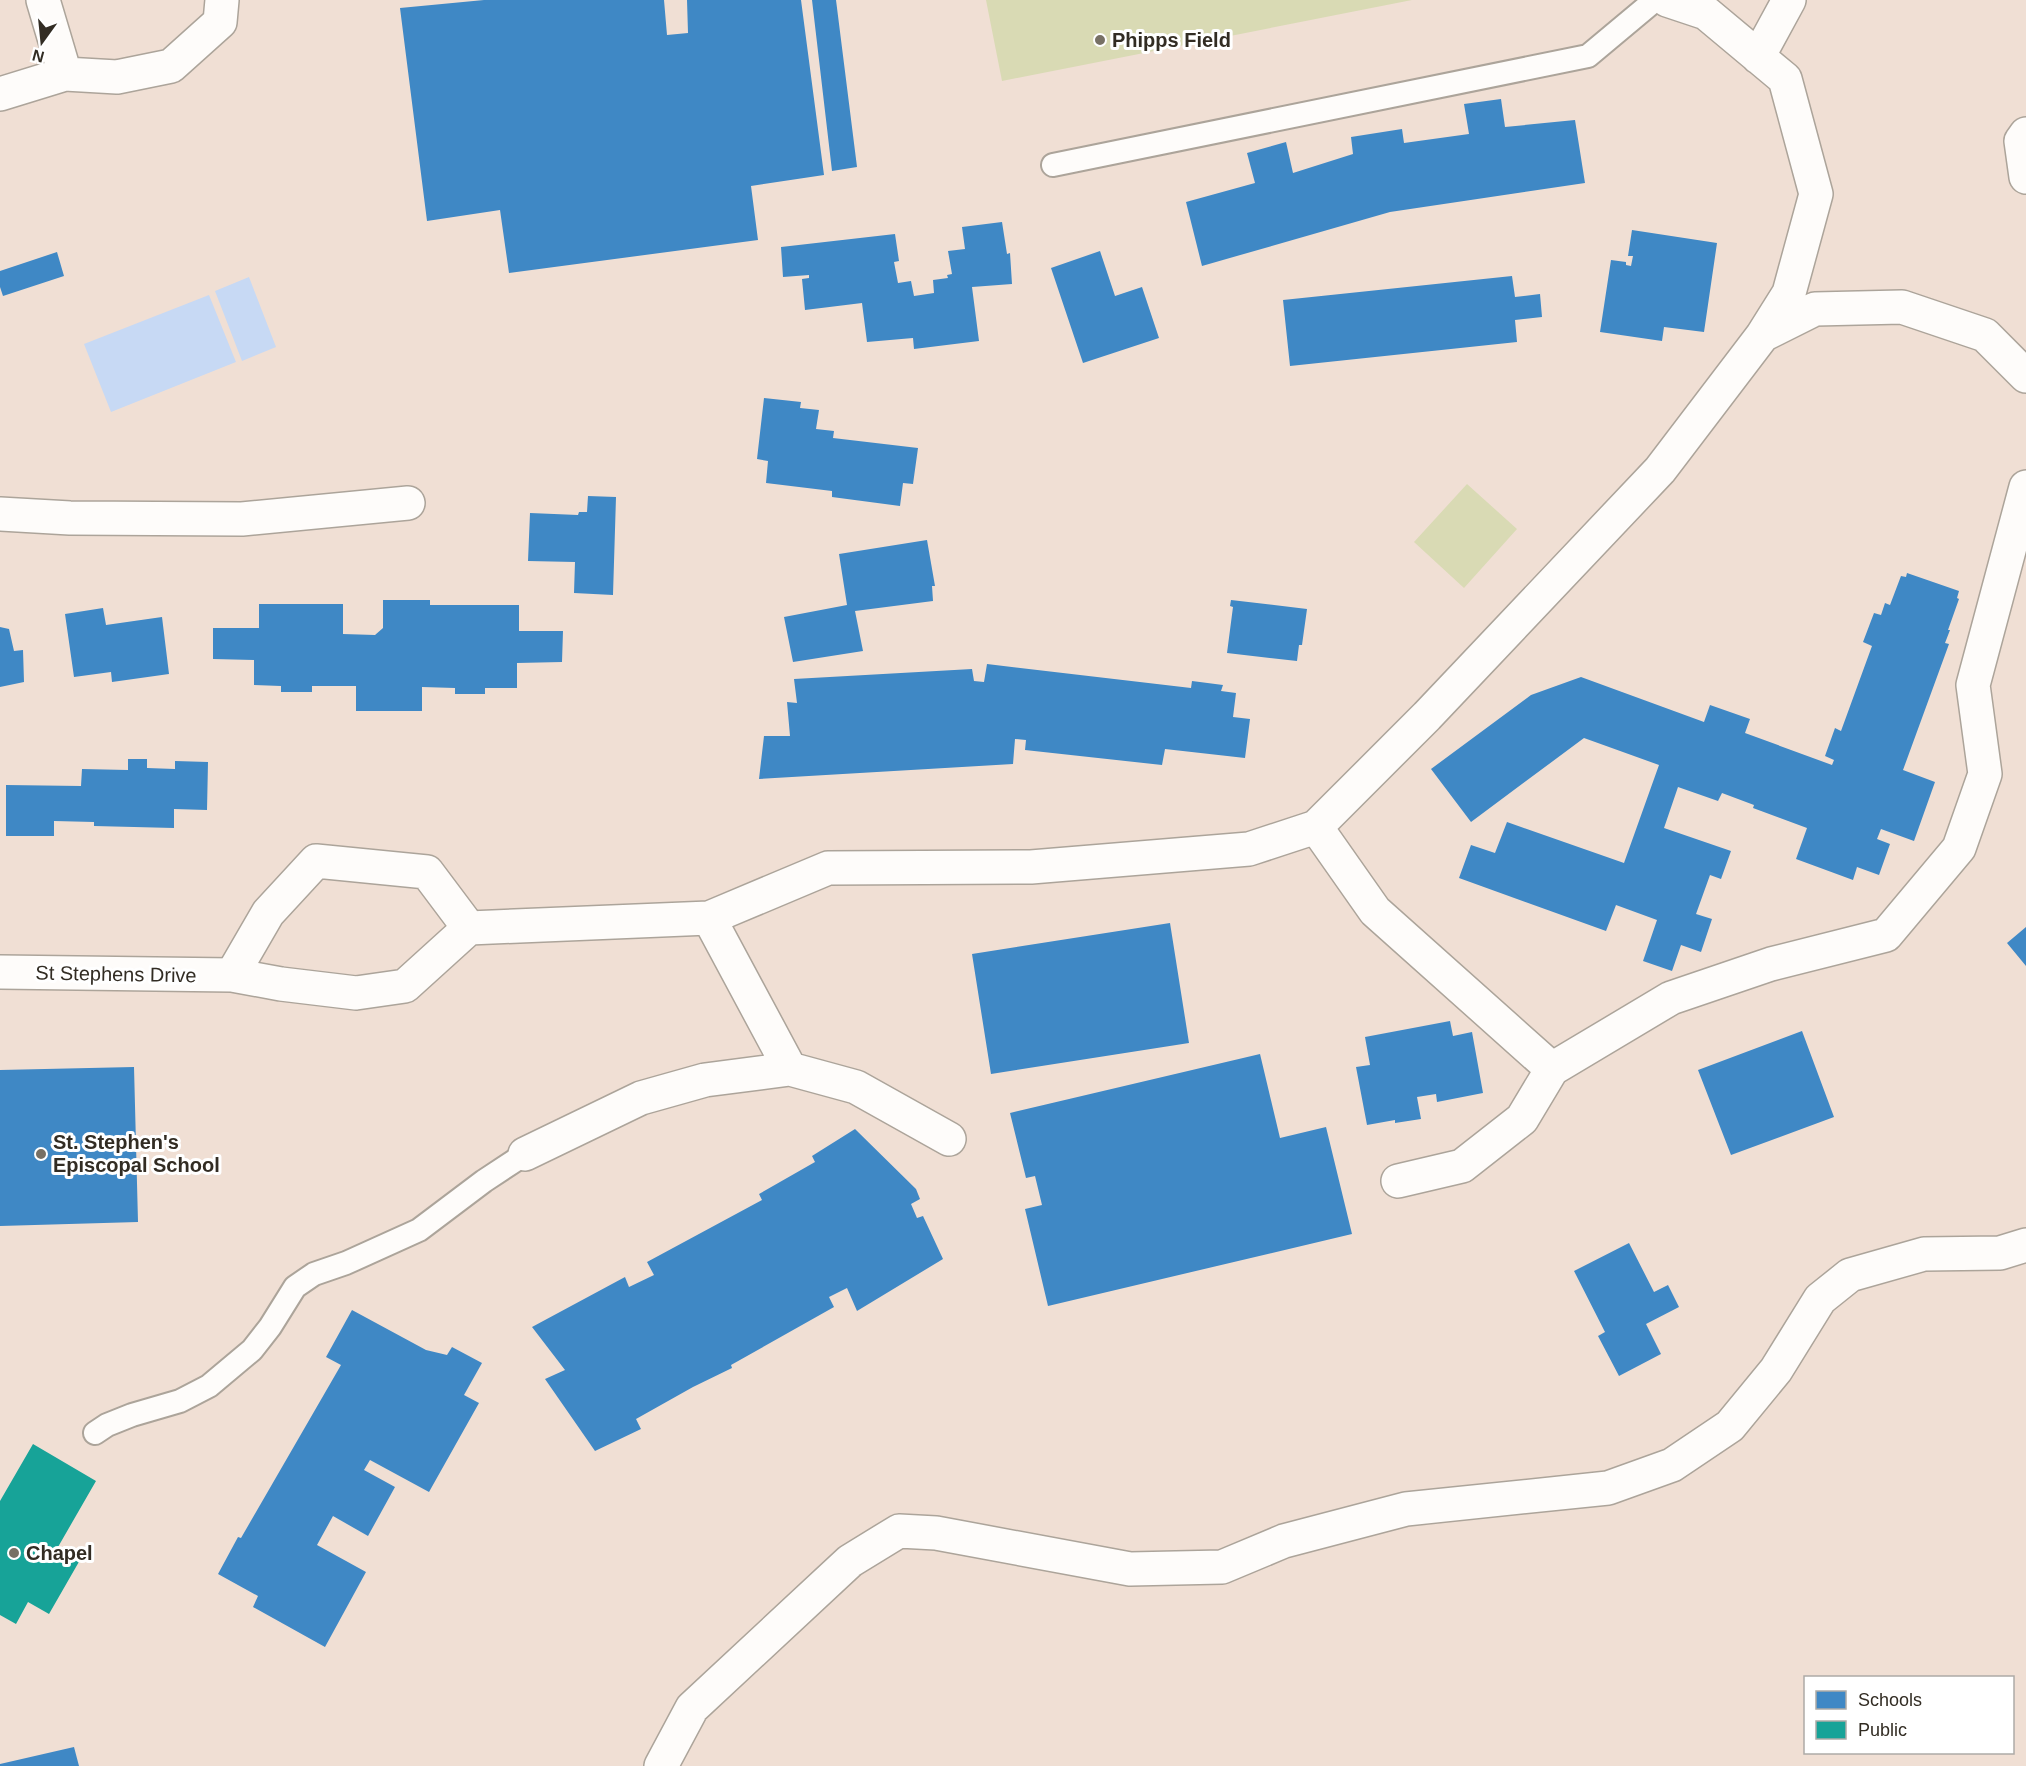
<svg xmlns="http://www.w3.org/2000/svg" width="2026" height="1766" font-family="Helvetica,sans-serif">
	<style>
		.education { fill: #f0dfd4; fill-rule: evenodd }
		.green { fill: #d9dab4 }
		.water { fill: #c7d9f4 }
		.schools { fill: #3f88c5 }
		.public { fill: #17a398 }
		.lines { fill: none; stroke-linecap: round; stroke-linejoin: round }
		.lane-casing { stroke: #aca49a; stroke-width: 26 }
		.street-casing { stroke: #aca49a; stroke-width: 36 }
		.lane { stroke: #fefcfa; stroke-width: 22 }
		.street { stroke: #fefcfa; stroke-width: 33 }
		.poi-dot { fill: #777065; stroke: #fff; stroke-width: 2 }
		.labels { text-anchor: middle; stroke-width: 6; stroke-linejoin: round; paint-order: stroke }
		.poi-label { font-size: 20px; font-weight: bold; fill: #322c23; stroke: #fff; text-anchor: start }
		.street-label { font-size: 20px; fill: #322c23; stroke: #fff }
	</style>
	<rect width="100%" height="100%" fill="#f6eddf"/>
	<path class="education" d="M0,0H2026V1766H0ZM1806,1678H2012V1752H1806Z"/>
	<path class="green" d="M986,0H1412L1002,81Z
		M1467,484L1517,529L1464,588L1414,542Z"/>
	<path class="water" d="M249,277L276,347L242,361L215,291Z
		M209,295L236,362L111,412L84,344Z"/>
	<path class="schools" d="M484,0H664L667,35L688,33L687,0H801L824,175L751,186L758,240L509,273L500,210L427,221L400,8Z
		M812,0H836L857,167L832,171Z
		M1501,99L1505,127L1575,120L1585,183L1390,212L1202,266L1186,202L1255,183L1247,153L1286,142L1293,173L1353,154L1351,137L1402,129L1404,143L1469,134L1464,104Z
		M1002,222L1007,254L1010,253L1012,284L972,287L979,341L914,349L913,338L867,342L862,303L805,310L802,279L809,278V275L783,277L781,247L895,234L899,261L894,262L898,283L911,281L914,296L934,293L933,280L948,278L947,275L952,274L948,251L965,249L962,227Z
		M1632,230L1717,243L1704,332L1664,327L1662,341L1600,332L1611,260L1626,262V265L1631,266L1633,256H1628Z
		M1100,251L1115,296L1142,287L1159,338L1083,363L1051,268Z
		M57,252L64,276L3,296L0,287V271Z
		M1512,276L1515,297L1540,294L1542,317L1515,320L1517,342L1290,366L1283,300Z
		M764,398L801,402L800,408L819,410L816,429L834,431L833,438L918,448L913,484L903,483L900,506L832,497V491L766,483L768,461L757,459Z
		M588,496L616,497L613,595L574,593L575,562L528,561L530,513L578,515L579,512H587Z
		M927,540L935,586H932L933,601L855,611L863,651L793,662L784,617L847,605L839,554Z
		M1907,573L1959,591L1957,598L1959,599L1948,630H1950L1945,643L1949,644L1903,770L1935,782L1914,841L1881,829L1877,839L1890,844L1879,875L1857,867L1853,880L1796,859L1807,828L1753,808L1754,805L1722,793L1718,801L1678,787L1664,828L1731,851L1721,879L1710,875L1696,914L1712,919L1701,952L1681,945L1672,971L1643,961L1657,920L1616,905L1606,931L1459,878L1471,845L1495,853L1507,822L1624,863L1659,765L1584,738L1471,822L1431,769L1531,695L1581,677L1704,722L1710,705L1750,719L1745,733L1832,765L1834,760L1825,756L1835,728L1841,731L1872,646L1863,642L1874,613L1881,615L1885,603L1890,605L1901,576L1906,577Z
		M383,600H430V605H519V631H563L562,662L517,663V688H485V694H455V688L422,687V711H356V686H312V692H281V686L254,685V660L213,659V628H259V604H343V634L375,635L383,628Z
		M1231,600L1307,609L1302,645H1299L1297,661L1227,653L1233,607L1230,606Z
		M103,608L106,625L162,617L169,674L112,682L111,672L74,677L65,614Z
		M0,627L9,629L14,651L23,650L24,682L0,687Z
		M987,664L1191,688L1192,681L1223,685L1221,691L1236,693L1233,717L1250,719L1245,758L1165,749L1162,765L1025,750L1026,740L1015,739L1013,764L759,779L764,736H790L787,702L797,703L794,679L972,669L974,681L984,682Z
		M128,759H147V768L175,769V761L208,762L207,810L174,809V828L94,826V822L54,821V836H6V785L81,786L82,769L128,770Z
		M1170,923L1189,1043L991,1074L972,954Z
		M2026,927V966L2007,943Z
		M1450,1021L1453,1036L1472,1032L1483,1093L1437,1102L1436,1094L1417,1097L1421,1119L1395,1123V1120L1367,1125L1356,1067L1370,1065L1365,1037Z
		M1802,1031L1834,1117L1731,1155L1698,1070Z
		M1260,1054L1280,1138L1326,1127L1352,1234L1048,1306L1025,1209L1042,1205L1035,1176L1026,1178L1010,1113Z
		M134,1067L138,1222L0,1226V1070Z
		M855,1129L916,1189L920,1199L911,1204L917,1218L923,1216L943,1259L857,1311L847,1288L829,1297L834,1307L731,1365L732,1368L693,1387L636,1419L641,1429L595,1451L545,1379L565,1370L532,1327L625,1277L629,1287L654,1275L647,1262L762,1200L759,1194L815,1162L812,1156Z
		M1629,1243L1654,1292L1668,1285L1679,1307L1646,1324L1661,1354L1619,1376L1598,1336L1605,1332L1574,1271Z
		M352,1310L426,1350L447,1355L452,1347L482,1363L464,1395L479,1403L429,1492L370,1460L364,1470L395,1487L368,1536L333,1516L317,1545L366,1572L325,1647L253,1607L258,1596L218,1574L238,1537L241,1538L341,1365L326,1357Z
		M74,1747L79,1766H0V1764Z"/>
	<path class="public" d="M33,1444L96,1481L58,1547L80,1560L49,1614L28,1602L16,1624L0,1615V1501Z"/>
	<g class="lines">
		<defs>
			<path id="lane" d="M1053,165L1588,56L1655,0
				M95,1433L107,1425L132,1415L180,1401L209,1386L252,1350L270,1327L295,1287L314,1274L346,1263L419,1230L484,1181L525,1154"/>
			<path id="street" d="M43,0L65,74
				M1758,57L1789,0
				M0,94L65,74L117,77L171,66L220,22L222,0
				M2026,134L2021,141L2026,177
				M1763,335L1815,309L1902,307L1985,335L2026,376
				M0,514L70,518L242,519L408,503
				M1316,827L1375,911L1552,1069
				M709,918L790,1069L856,1087L949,1139
				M469,928L709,918L828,868L1031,867L1249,849L1316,827L1427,716L1660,470L1762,336L1789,293L1816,194L1785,79L1706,13L1667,0
				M0,972L232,975L281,984L356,993L405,986L469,928L427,872L316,861L268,913L232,975
				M525,1154L641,1098L705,1080L790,1069
				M1398,1181L1462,1166L1522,1119L1552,1069L1671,998L1771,964L1886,935L1959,848L1985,774L1973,685L2026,487
				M661,1766L692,1708L850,1561L899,1531L936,1533L1130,1569L1222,1567L1284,1541L1406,1509L1608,1488L1672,1465L1730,1426L1776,1370L1820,1299L1850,1275L1924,1254L2000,1253L2026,1245"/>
		</defs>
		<use href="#lane" class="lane-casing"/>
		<use href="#street" class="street-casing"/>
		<use href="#lane" class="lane"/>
		<use href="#street" class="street"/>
	</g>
	<g class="poi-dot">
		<circle cx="1100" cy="40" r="6"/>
		<circle cx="41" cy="1154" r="6"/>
		<circle cx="14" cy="1553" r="6"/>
	</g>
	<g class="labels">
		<g class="poi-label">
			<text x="1112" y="47">Phipps Field</text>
			<text x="53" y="1149">St. Stephen's<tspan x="53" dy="23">Episcopal School</tspan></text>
			<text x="26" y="1560">Chapel</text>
		</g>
		<g class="street-label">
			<text transform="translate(116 974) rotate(1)" y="7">St Stephens Drive</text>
		</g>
	</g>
	<rect x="1804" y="1676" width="210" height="78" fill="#ffffff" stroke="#adaba7" stroke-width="1.5"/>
	<rect x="1816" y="1691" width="30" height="18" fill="#3f88c5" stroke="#adaba7" stroke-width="1.5"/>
	<text x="1858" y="1706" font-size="18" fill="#322c23">Schools</text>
	<rect x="1816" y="1721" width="30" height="18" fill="#17a398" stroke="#adaba7" stroke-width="1.5"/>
	<text x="1858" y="1736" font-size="18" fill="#322c23">Public</text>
	<g transform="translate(42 42) rotate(195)" stroke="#ffffff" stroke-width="4.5" paint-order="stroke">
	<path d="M0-4.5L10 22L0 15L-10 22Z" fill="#322c23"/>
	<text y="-9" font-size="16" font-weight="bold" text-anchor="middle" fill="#322c23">N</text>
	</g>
</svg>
